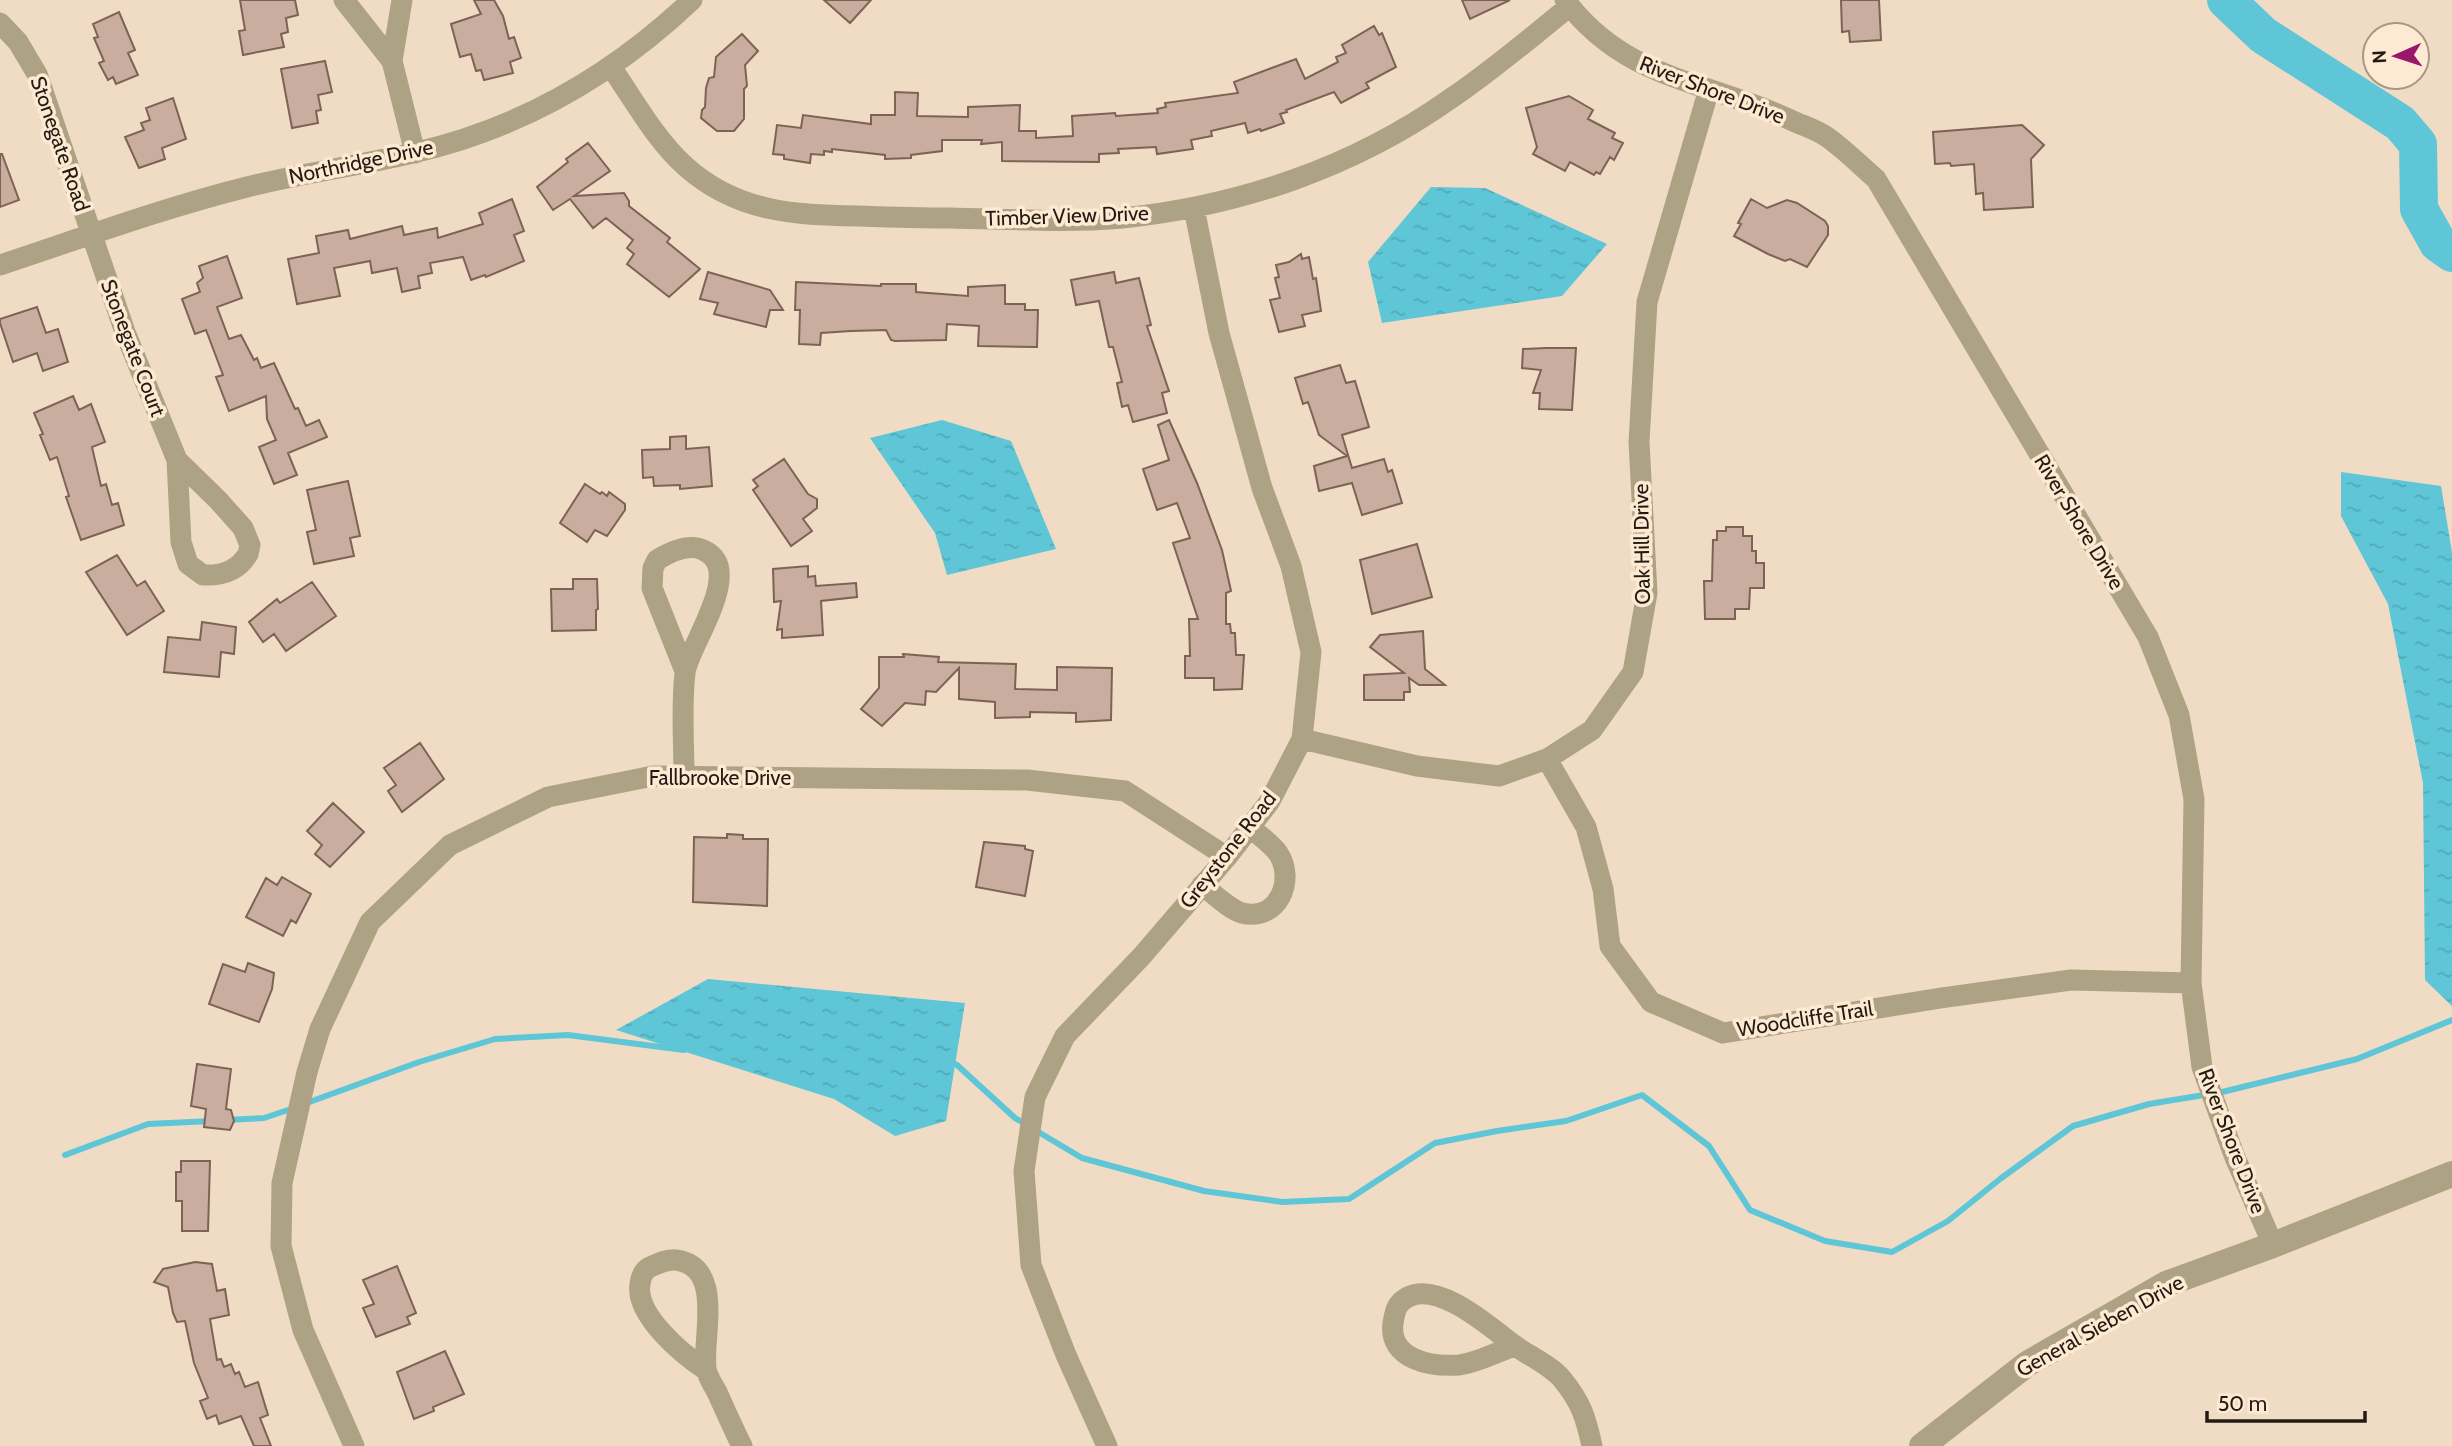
<svg xmlns="http://www.w3.org/2000/svg" width="2452" height="1446" font-family="Cabin,sans-serif">
	<style>
		.water { fill: url(#water-ripples) }
		.lines { fill: none; stroke-linecap: round; stroke-linejoin: round }
		.stream { stroke: #5ec6d6; stroke-width: 6 }
		.river { stroke: #5ec6d6; stroke-width: 38 }
		.building { fill: #c9ae9f; stroke: #7c6356; stroke-width: 2 }
		.minor { stroke: #ada384; stroke-width: 21 }
		.tertiary { stroke: #ada384; stroke-width: 26 }
		.labels { text-anchor: middle; stroke-width: 7; stroke-linejoin: round; paint-order: stroke }
		.street-label { font-size: 21px; fill: #231b13; stroke: #fee9d2 }
	</style>
	<defs>
		<pattern id="water-ripples" width="26" height="14" patternUnits="userSpaceOnUse" patternTransform="scale(1.75)"><rect width="26" height="14" fill="#5ec6d6"/><path d="M2 4q2-2 4 0t4 0M15 11q2-2 4 0t4 0" fill="none" stroke="#51aab7"/></pattern>
	</defs>
	<rect width="100%" height="100%" fill="#f0dcc5"/>
	<path class="water" d="M1431,187L1485,188L1607,244L1562,296L1382,323L1368,262Z
		M942,420L1011,441L1056,549L947,575L935,533L870,438Z
		M2341,472L2441,486L2452,552V1006L2425,980L2423,783L2388,604L2341,516Z
		M708,979L965,1003L946,1121L895,1136L834,1099L616,1030Z"/>
	<g class="lines">
		<path class="stream" d="M950,1062L957,1065L1015,1118L1025,1124
			M304,1104L419,1062L495,1039L568,1035L684,1050
			M226,1120L264,1118L294,1108
			M1035,1130L1082,1158L1204,1191L1282,1202L1349,1199L1435,1143L1497,1131L1566,1121L1642,1095L1709,1146L1750,1210L1825,1241L1892,1252L1948,1221L2000,1179L2073,1126L2149,1104L2222,1092L2357,1059L2452,1020
			M65,1155L148,1124L212,1121"/>
		<path class="river" d="M2226,0L2263,35L2400,123L2418,144L2419,209L2438,243L2452,253"/>
	</g>
	<path class="building" d="M240,0H295L298,15L286,18L288,32L281,34L284,47L243,55L239,31L245,30Z
		M474,0H494L503,16L509,39L514,37L521,58L510,62L513,73L484,80L481,70L476,71L471,54L460,57L451,24L481,14Z
		M824,0H871L850,23Z
		M1462,0H1510L1470,19Z
		M1841,0H1879L1881,40L1850,42L1849,31L1842,32Z
		M119,12L135,50L128,53L138,75L116,84L113,77L108,80L99,63L104,61L94,38L98,37L93,24Z
		M1374,26L1379,35L1382,33L1396,67L1366,83L1369,88L1341,103L1334,92L1286,110L1287,112L1280,114L1284,123L1261,131L1260,129L1248,133L1245,123L1211,131L1212,136L1191,140L1193,149L1157,154L1156,147L1118,149L1119,153L1099,154V162L1002,161V142L981,144L982,140H942V151L911,155V158L885,159V155L832,149V152L824,151V155L811,154L810,163L784,159V155L773,154L777,125L801,128L803,115L871,124V115H895V92L918,93L917,116L968,117V107L1020,105L1019,131H1036V138L1073,136L1072,116L1115,113L1116,116L1158,113L1157,109L1166,107L1165,103L1238,93L1234,82L1296,59L1305,79L1338,62L1336,57L1346,53L1342,45Z
		M742,34L758,51L745,65L747,86L744,89V119L734,131H717L701,118L702,110L705,107L706,88L709,78L714,77L716,57Z
		M325,61L332,92L318,95L321,110L316,111L318,123L292,128L281,69Z
		M1569,96L1593,110L1588,119L1615,133L1612,138L1623,143L1614,160L1610,157L1600,174L1596,172L1594,175L1570,162L1565,171L1533,154L1537,147L1526,108Z
		M173,98L186,139L162,148L165,159L139,168L125,137L144,130L141,123L150,120L146,108Z
		M2022,125L2044,145L2031,159L2033,207L1984,210L1983,193L1976,194L1974,164L1951,166L1950,163L1935,164L1933,132Z
		M588,143L610,171L574,196L624,193L629,201V206L670,238L667,242L700,269L669,297L627,264L634,254L627,248L633,240L606,218L593,228L570,199L553,210L537,187L568,162L566,159Z
		M0,154H2L19,200L0,207Z
		M512,199L524,231L514,235L524,261L486,277L485,275L471,280L463,257L430,263L432,273L418,276L420,288L402,292L397,268L372,273L370,261L334,268L340,296L297,304L288,259L319,253L316,236L348,230L350,239L402,226L404,235L437,228L438,238L483,224L479,213Z
		M1751,199L1767,208L1787,200L1797,203L1825,221L1828,226V235L1807,267L1790,259L1785,261L1768,254L1734,236L1741,224L1738,223Z
		M1301,254L1302,259L1309,257L1313,279L1316,278L1321,311L1302,315L1305,326L1279,332L1270,300L1280,298L1275,278L1279,277L1276,265L1289,262Z
		M227,256L242,298L217,307L229,339L241,335L254,360L257,358L261,368L274,363L295,409L298,408L306,426L319,420L327,437L288,453L297,475L274,484L259,447L276,440L267,419L266,396L229,411L216,377L223,375L206,330L195,334L182,299L200,292L197,283L203,278L199,266Z
		M708,272L770,290L783,310H770L766,327L714,314L718,303L700,299Z
		M1114,272L1116,283L1139,278L1151,325L1147,326L1169,391L1162,393L1167,413L1133,422L1128,405L1122,407L1117,383L1122,382L1113,347H1109L1099,301L1076,305L1071,280Z
		M796,282L881,286V284H916V292L968,296V287L1005,285V304H1025V310H1038L1037,347L978,346L979,326L947,324L946,340L895,341L891,340L886,330L851,331L821,333L820,345L799,344L800,310H795Z
		M37,307L46,333L58,329L68,362L43,371L37,353L13,362L0,323V319Z
		M1546,348H1576L1572,410L1539,409L1540,393H1533L1541,370L1522,368L1523,349Z
		M1340,365L1346,383L1355,381L1369,427L1342,435L1352,468L1384,459L1388,472L1392,470L1402,503L1362,515L1352,483L1319,491L1314,466L1347,456L1319,435L1308,402L1303,404L1295,378Z
		M73,396L79,410L91,404L105,442L92,447L101,486L106,484L112,505L118,503L124,525L81,540L66,497L69,496L57,457L50,460L40,435L43,434L34,413Z
		M1169,420L1197,483L1222,550L1231,591L1226,593V624H1230L1231,633H1235L1236,655H1244L1242,689L1214,690V678H1185V656H1190L1189,619H1198L1173,543L1190,538L1177,503L1157,510L1143,469L1169,460L1158,425Z
		M686,436V449L709,447L712,486L680,489V485L654,486L653,477L643,478L642,450L670,449V437Z
		M784,459L808,494L817,499V508L803,519L812,531L791,546L753,490L758,486L753,480Z
		M348,481L360,536L350,538L354,556L314,564L307,532L316,530L307,490Z
		M585,484L600,494L602,492L607,496L609,492L625,504V510L607,536L595,530L587,542L560,523Z
		M1726,527H1743V536H1752V551H1756V563H1764V588H1750L1749,609H1735V619H1705L1704,581H1712L1713,540H1717V531H1726Z
		M1417,544L1432,597L1372,614L1360,560Z
		M117,555L137,586L145,581L164,611L127,635L86,572Z
		M808,566V577L815,576L816,586L856,583L857,597L821,601L823,635L782,638V629L777,630L781,601L774,602L773,569Z
		M573,579H597L598,609L596,610V630L552,631L551,589H573Z
		M312,582L336,616L286,651L274,634L263,642L249,622L277,599L280,603Z
		M202,622L236,627L234,654L221,652L219,677L164,672L168,637L200,640Z
		M1423,631L1425,669L1445,685H1419L1409,678L1410,692H1404V700H1364V675L1404,673L1370,647L1380,635Z
		M903,654L939,657L938,662L1016,664L1015,689L1057,690V667L1112,668L1111,720L1076,722V713L1030,712V717L995,718V702L959,699V668L936,692L926,691L925,705L905,703L882,726L861,709L879,688V657H904Z
		M420,743L444,779L402,812L388,791L396,785L384,768Z
		M333,803L364,832L330,867L315,854L322,845L307,831Z
		M727,834L743,835V839H768L767,906L693,902L694,837L727,838Z
		M984,842L1025,846V849L1033,851L1025,896L976,887Z
		M282,877L311,894L296,923L291,920L283,936L246,917L266,878L277,885Z
		M248,963L274,973L272,989L259,1022L209,1004L223,964L245,972Z
		M197,1064L231,1069L226,1109L231,1110L234,1121L230,1130L204,1127L206,1109L191,1106Z
		M181,1161H210L208,1231H182V1201H176V1172H181Z
		M195,1262L212,1264L217,1291L225,1289L229,1315L210,1319L217,1360L221,1359L224,1367L231,1364L235,1374L239,1372L245,1387L258,1382L268,1415L260,1418L271,1446H254L241,1416L219,1424L216,1415L207,1419L200,1401L208,1398L194,1363L185,1321L177,1322L173,1313L168,1287L154,1282L163,1269Z
		M397,1266L416,1313L407,1317L410,1324L376,1337L363,1308L374,1304L363,1280Z
		M445,1351L464,1394L433,1407L434,1411L414,1419L397,1372Z"/>
	<g class="lines">
		<path class="minor" d="M344,0L392,61
			M402,0L392,61L415,153
			M1565,0C1627,82 1708,80 1793,121C1804,126 1817,130 1827,137C1844,149 1860,165 1876,179L2148,637L2179,715L2194,799L2191,983L2202,1067L2234,1155L2273,1245
			M0,23L18,42L37,74L125,332L177,460L218,500L243,528L250,545L248,554C238,571 222,576 203,575L188,564L181,542L177,460
			M611,67C634,100 655,139 685,166C736,212 793,215 858,216C888,217 919,218 950,218C1007,219 1066,223 1123,218C1240,206 1354,167 1450,99C1492,71 1530,38 1570,6
			M0,265C82,238 163,208 247,187C302,173 358,166 413,153C519,129 613,75 692,0
			M1302,739L1417,766L1499,776L1547,759L1592,730L1633,672L1647,593L1639,442L1647,302L1709,89
			M1547,759L1586,827L1603,889L1610,946L1651,1002L1723,1033L1941,998L2071,980L2191,983
			M684,776C684,743 681,707 685,673C688,646 747,569 703,550C688,543 670,552 657,560L653,568L652,588L685,671
			M1202,885C1214,894 1229,909 1242,913C1278,922 1296,880 1278,853C1271,843 1258,835 1250,827
			M1514,1346C1497,1352 1477,1363 1459,1365C1432,1367 1388,1360 1393,1323C1395,1312 1396,1303 1408,1297C1439,1281 1490,1327 1514,1345C1529,1356 1550,1365 1562,1379C1581,1402 1586,1418 1592,1446
			M706,1370C682,1354 635,1315 640,1284C641,1276 644,1270 650,1267C659,1263 667,1259 676,1260C725,1267 702,1337 706,1368C707,1376 713,1385 717,1392C725,1410 733,1428 742,1446
			M354,1446L303,1330L281,1246L282,1183L307,1072L320,1029L370,922L450,845L548,797L653,776L1027,780L1125,791L1227,857
			M1107,1446L1066,1355L1031,1265L1024,1171L1035,1097L1065,1036L1141,957L1227,857L1270,801L1302,739L1311,652L1291,566L1262,488L1219,333L1194,208"/>
		<path class="tertiary" d="M1922,1446L2027,1364L2166,1284L2273,1245L2452,1174"/>
	</g>
	<g class="labels">
		<g class="street-label">
			<text transform="translate(1712 90) rotate(21)" y="7">River Shore Drive</text>
			<text transform="translate(60 144) rotate(71)" y="7">Stonegate Road</text>
			<text transform="translate(361 162) rotate(-12)" y="7">Northridge Drive</text>
			<text transform="translate(1067 216) rotate(-2)" y="7">Timber View Drive</text>
			<text transform="translate(133 348) rotate(69)" y="7">Stonegate Court</text>
			<text transform="translate(2079 522) rotate(59)" y="7">River Shore Drive</text>
			<text transform="translate(1642 544) rotate(-91)" y="7">Oak Hill Drive</text>
			<text x="720" y="785">Fallbrooke Drive</text>
			<text transform="translate(1228 850) rotate(-52)" y="7">Greystone Road</text>
			<text transform="translate(1805 1019) rotate(-9)" y="7">Woodcliffe Trail</text>
			<text transform="translate(2232 1141) rotate(69)" y="7">River Shore Drive</text>
			<text transform="translate(2100 1326) rotate(-29)" y="7">General Sieben Drive</text>
		</g>
	</g>
	<g transform="translate(2396 56) rotate(267)"><circle r="33" fill="#fee9d2" stroke="#a69786" stroke-width="2"/>
	<path d="M0-5L12 26L0 18L-12 26Z" fill="#9a166a"/>
	<text y="-10" font-size="19" font-weight="bold" text-anchor="middle" fill="#231b13">N</text>
	</g>
	<path d="M2207 1411v10h158v-10" fill="none" stroke="#231b13" stroke-width="3.5"/>
	<text x="2218" y="1411" font-size="21" fill="#231b13" stroke="#fee9d2" stroke-width="5" paint-order="stroke">50 m</text>
</svg>
